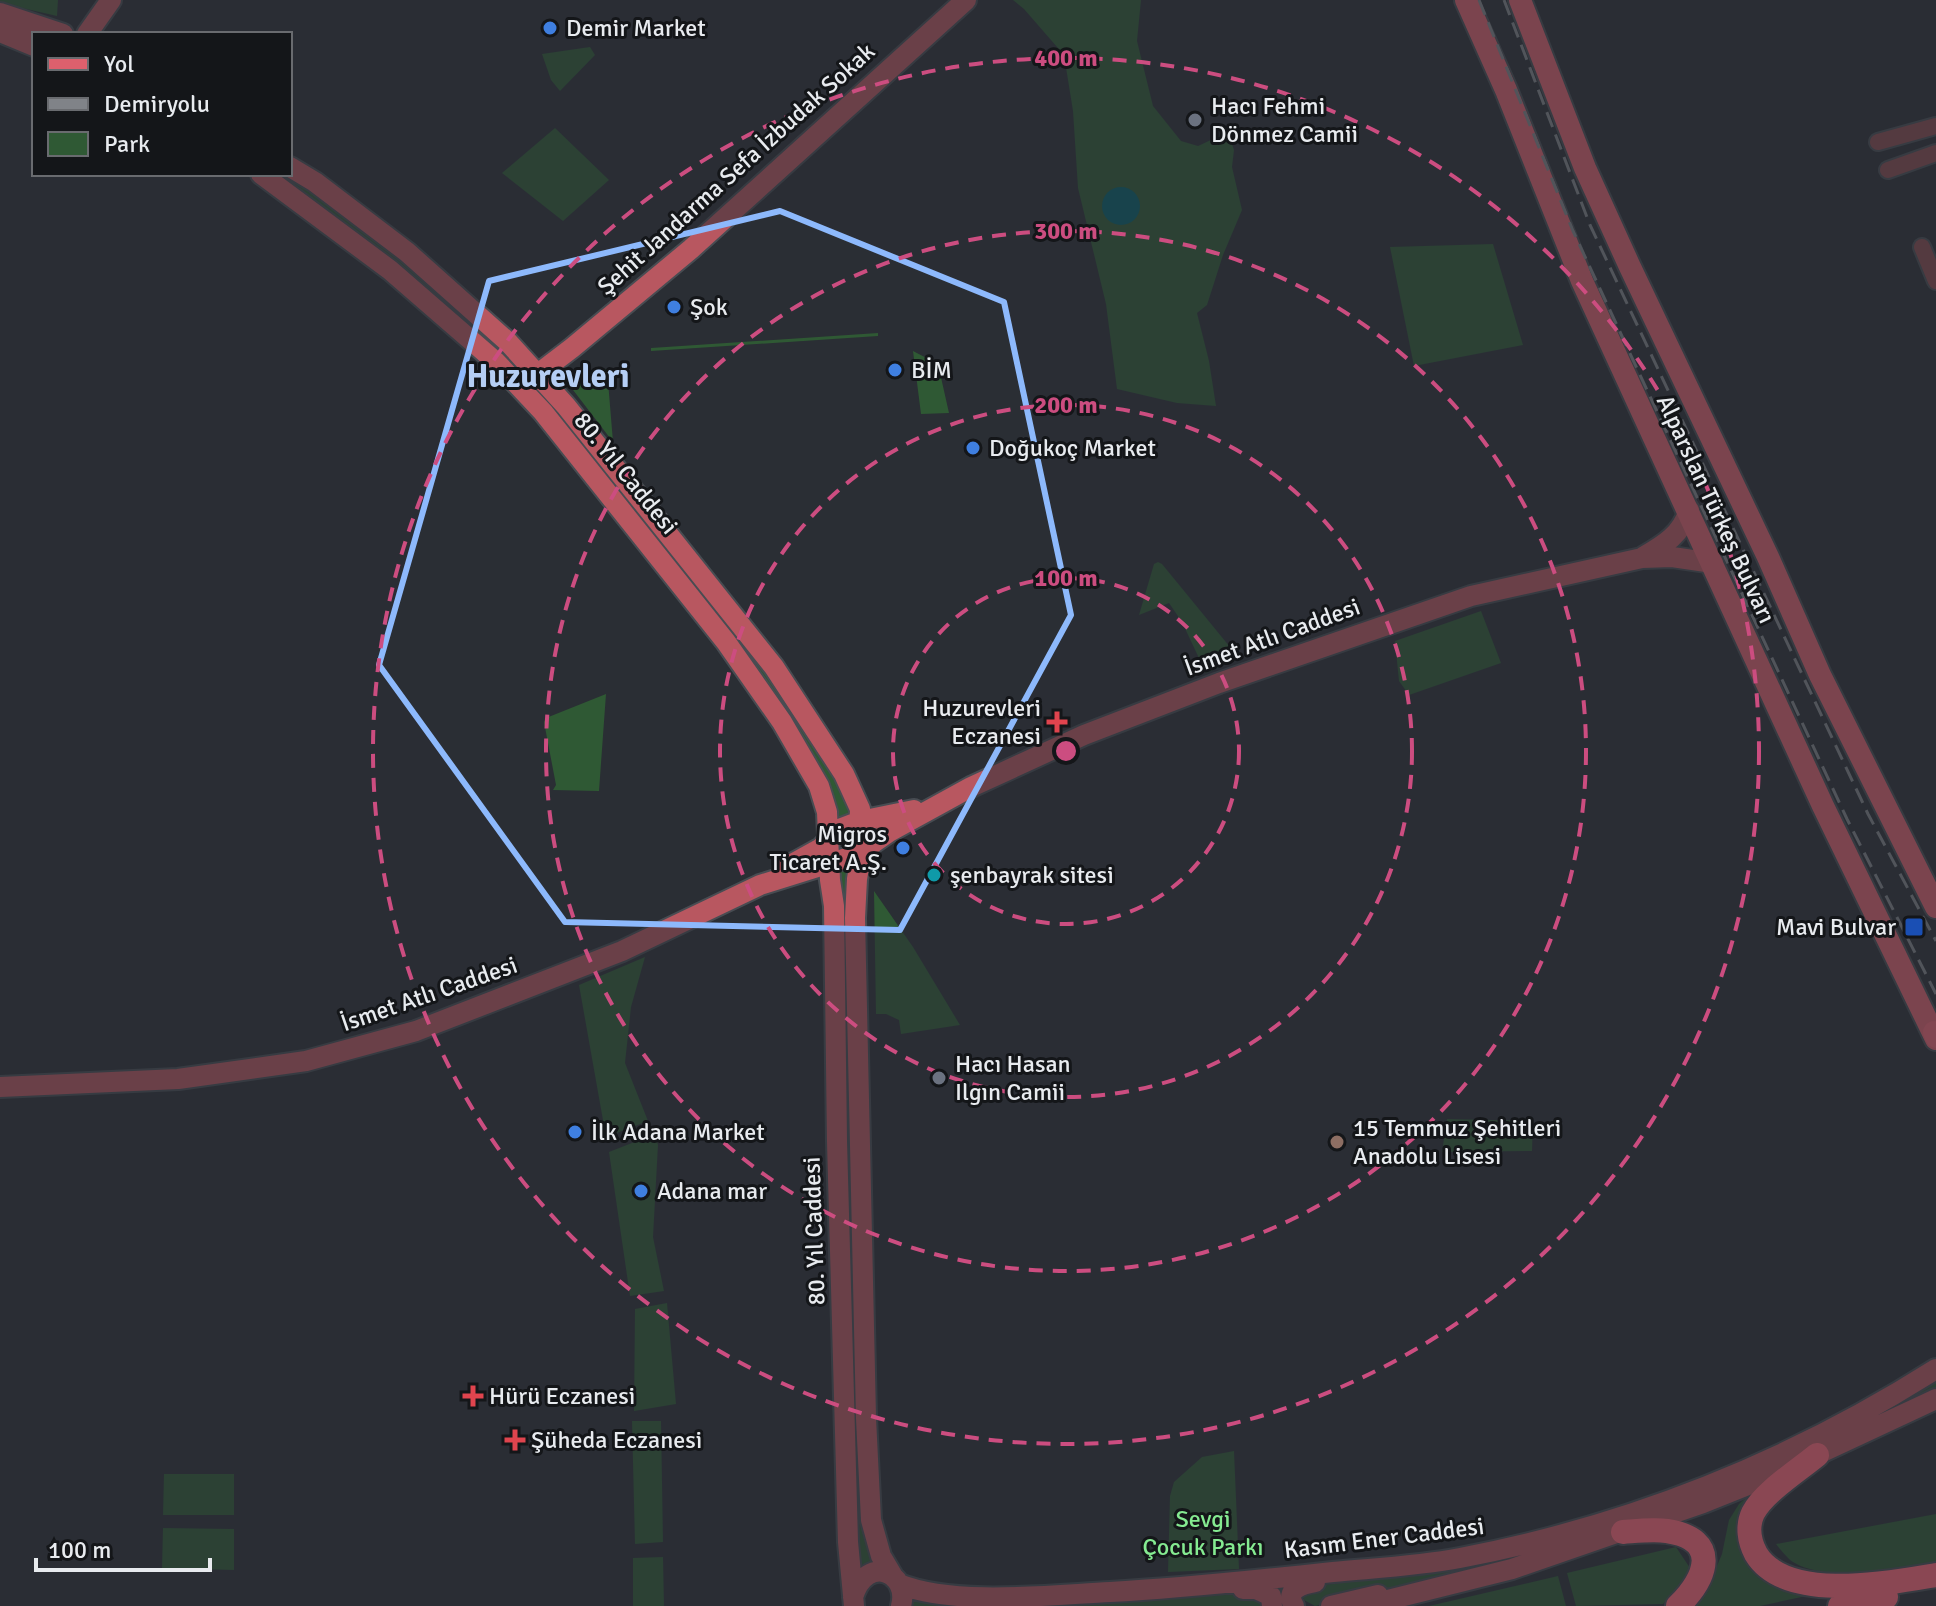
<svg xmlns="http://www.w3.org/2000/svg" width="1936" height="1606" font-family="Signika,sans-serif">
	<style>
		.green { fill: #2f5934 }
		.water { fill: #045e68 }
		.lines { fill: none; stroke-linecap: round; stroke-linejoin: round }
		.tertiary-casing { stroke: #484c52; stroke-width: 20 }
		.secondary-casing { stroke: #484c52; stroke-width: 24 }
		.primary-casing { stroke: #484c52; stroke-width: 26 }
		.trunk-casing { stroke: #484c52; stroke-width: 26 }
		.motorway-casing { stroke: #484c52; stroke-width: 28 }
		.tertiary { stroke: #874a4e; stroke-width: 16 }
		.secondary { stroke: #b85760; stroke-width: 20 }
		.primary { stroke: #dd606d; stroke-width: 22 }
		.trunk { stroke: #ee6473; stroke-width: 22 }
		.motorway { stroke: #ff6779; stroke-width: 24 }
		.rail { stroke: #808388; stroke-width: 3; stroke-dasharray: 16 8; stroke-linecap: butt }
		.marked { fill: none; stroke: #8db9fc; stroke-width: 6; stroke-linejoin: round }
		.ring { fill: none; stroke: #cc4d80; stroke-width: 4; stroke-dasharray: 14 10 }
		.shop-dot { fill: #3f7fe0; stroke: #141619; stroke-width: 3 }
		.worship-dot { fill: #6b7280; stroke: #141619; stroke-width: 3 }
		.health-dot { fill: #e0444e; stroke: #141619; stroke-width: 3 }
		.culture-dot { fill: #0f9aa8; stroke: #141619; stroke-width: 3 }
		.transit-dot { fill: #1a4fb4; stroke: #141619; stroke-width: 3 }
		.education-dot { fill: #8d6e63; stroke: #141619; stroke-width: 3 }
		.labels { text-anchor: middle; stroke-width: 6; stroke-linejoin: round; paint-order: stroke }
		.poi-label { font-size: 24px; fill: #e8ebef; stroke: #141619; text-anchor: start }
		.street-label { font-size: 24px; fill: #e8ebef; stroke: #141619 }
		.park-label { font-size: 24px; fill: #85ea91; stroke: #141619 }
		.district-label { font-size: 32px; font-weight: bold; fill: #b5cef4; stroke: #141619 }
		.centre { fill: #cc4d80; stroke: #141619; stroke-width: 4 }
		.ring-label { font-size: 24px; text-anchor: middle; font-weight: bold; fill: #cc4d80; stroke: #141619; stroke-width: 6; stroke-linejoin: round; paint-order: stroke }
	</style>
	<rect width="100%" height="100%" fill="#2a2e34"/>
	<path class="green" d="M0,0H58L57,16L0,3Z
		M1013,0H1141L1137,41L1153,106L1181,141L1198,146L1228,132L1234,150L1232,167L1242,210L1223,255L1207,305L1197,313L1209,361L1216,406L1177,403L1117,389L1106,304L1078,188L1073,111L1064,55L1024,9Z
		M590,47L595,55L560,91L551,80L542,54Z
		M555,128L609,180L563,221L502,173Z
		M274,174H287L320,196L401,260L516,360L755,654L802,723L835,780L851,816L836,821L827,780L796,725L749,657L559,420Z
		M1493,244L1523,345L1414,366L1390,247Z
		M878,333V336L651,351V348Z
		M913,351L938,364L949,413L921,414Z
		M607,369L613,442L560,373Z
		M1158,562L1162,564L1239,658L1206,673L1182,622L1169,603L1139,615L1154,564Z
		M1481,611L1501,663L1409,695L1399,681L1395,641Z
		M606,694L599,791L553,790L556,785L544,722L546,718Z
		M852,866L875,1563L858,1565L835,871Z
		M874,891L913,947L960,1025L901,1034L899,1020L886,1014H876Z
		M645,957L631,1007L625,1063L648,1121L606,1137L579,985Z
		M1447,1119L1533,1121L1532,1151L1442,1152Z
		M655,1134L658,1145L653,1237L664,1291L630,1296L609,1152Z
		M667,1303L676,1404L634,1411L635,1309Z
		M1936,1382V1388L1806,1453L1555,1547L1315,1606L1304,1600L1302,1595L1309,1587L1458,1567L1554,1545L1885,1410Z
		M632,1421H661L663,1542L635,1544Z
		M1234,1451L1239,1569L1168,1572L1170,1496L1174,1482L1202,1457Z
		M164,1474H234V1515H163Z
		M1757,1488L1738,1535L1740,1551L1756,1565L1811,1595L1760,1606H1692L1708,1587L1722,1554L1729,1520L1739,1504Z
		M1936,1514V1563C1898,1570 1827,1583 1793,1562C1787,1558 1781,1550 1776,1544Z
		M163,1528L234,1529V1570L162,1568Z
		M1676,1547L1690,1568L1683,1582L1663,1604L1576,1606L1567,1573Z
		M663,1557L664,1606H633V1558Z
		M1558,1576L1566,1606H1429Z
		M907,1593L1127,1600L1257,1593L1263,1606H904Z"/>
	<path class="water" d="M1102 206a19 19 0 1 1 38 0a19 19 0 1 1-38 0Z"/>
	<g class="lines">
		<defs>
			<path id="tertiary" d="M1878,142L1936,126
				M1888,170L1936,153
				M1922,247L1936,281"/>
			<path id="secondary" d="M0,13L63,34
				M0,32L34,46
				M87,34L111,0
				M290,167L315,182L407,252L508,342L566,406L774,667L844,774L860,809L859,832L862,849L857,879L855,918L866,1418L871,1520L881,1556L894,1578
				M261,174L390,270L496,362L543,412L726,642L782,722L819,786L827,812L830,880L834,906L837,1141L848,1542L854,1606
				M538,374L572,348L691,249L966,0
				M1643,557C1664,545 1682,534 1689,510
				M783,869L821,848L839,829L860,821L914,810
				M0,1087L178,1079L306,1061L416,1031L622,951L760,885L856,855L889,832L971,787L1084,735L1219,683L1471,596L1642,558L1672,557L1713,563
				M899,1584C954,1606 1049,1595 1110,1592C1184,1588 1259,1580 1333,1572C1375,1568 1418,1566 1460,1558C1629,1526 1791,1461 1936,1369
				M1243,1589H1256L1271,1596L1272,1606
				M853,1597C867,1553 910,1573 901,1606
				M1294,1606C1284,1590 1302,1584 1315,1582
				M1331,1606L1378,1595
				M1364,1606L1512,1569L1703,1503L1773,1475L1936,1399"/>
			<path id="primary" d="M1466,0L1506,90L1582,281L1823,806L1936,1039
				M1520,0L1585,168L1630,267L1768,557L1820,675L1936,907"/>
			<path id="trunk" d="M1934,1032L1936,1037"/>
			<path id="motorway" d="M1817,1455C1799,1470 1764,1492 1753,1513C1747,1526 1749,1541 1756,1554C1786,1603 1889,1583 1936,1575
				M1623,1532C1637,1531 1653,1529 1667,1531C1721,1539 1707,1578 1678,1606
				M1840,1606L1886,1597"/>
		</defs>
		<use href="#tertiary" class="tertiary-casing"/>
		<use href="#secondary" class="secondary-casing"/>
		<use href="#primary" class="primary-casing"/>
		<use href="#trunk" class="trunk-casing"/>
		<use href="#motorway" class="motorway-casing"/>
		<use href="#tertiary" class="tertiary"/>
		<use href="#secondary" class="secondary"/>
		<use href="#primary" class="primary"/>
		<use href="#trunk" class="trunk"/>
		<use href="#motorway" class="motorway"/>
		<path class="rail" d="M1479,0L1573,231L1847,819L1936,994
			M1504,0L1590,225L1868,814L1936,941"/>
	</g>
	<path d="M0 0H1936V1606H0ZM780,211L1004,302L1071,615L900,930L565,922L379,665L489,281Z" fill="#2a2e34" fill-opacity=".55" fill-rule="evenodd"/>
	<path class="marked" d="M780,211L1004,302L1071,615L900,930L565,922L379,665L489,281Z"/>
	<g class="ring">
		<circle cx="1066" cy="751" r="173"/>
		<circle cx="1066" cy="751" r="346"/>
		<circle cx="1066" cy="751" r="520"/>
		<circle cx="1066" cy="751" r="693"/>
	</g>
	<g class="shop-dot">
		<circle cx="550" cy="28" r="8"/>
		<circle cx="674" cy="307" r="8"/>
		<circle cx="895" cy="370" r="8"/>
		<circle cx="973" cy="448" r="8"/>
		<circle cx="903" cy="848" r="8"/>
		<circle cx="575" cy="1132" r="8"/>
		<circle cx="641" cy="1191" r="8"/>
	</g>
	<g class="worship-dot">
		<circle cx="1195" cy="120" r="8"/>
		<circle cx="939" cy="1078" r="8"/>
	</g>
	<g class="health-dot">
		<path d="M1053 710h8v8h8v8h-8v8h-8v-8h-8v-8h8z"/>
		<path d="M469 1384h8v8h8v8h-8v8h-8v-8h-8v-8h8z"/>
		<path d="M511 1428h8v8h8v8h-8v8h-8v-8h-8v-8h8z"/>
	</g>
	<circle class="culture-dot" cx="934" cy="875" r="8"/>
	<rect class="transit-dot" x="1904" y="917" width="20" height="20" rx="4"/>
	<circle class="education-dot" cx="1337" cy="1142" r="8"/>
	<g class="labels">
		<g class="poi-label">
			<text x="566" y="36">Demir Market</text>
			<text x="1211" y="114">Hacı Fehmi<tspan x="1211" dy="28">Dönmez Camii</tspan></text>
			<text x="690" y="315">Şok</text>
			<text x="911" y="378">BİM</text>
			<text x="989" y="456">Doğukoç Market</text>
			<text x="1041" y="716" text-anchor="end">Huzurevleri<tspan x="1041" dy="28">Eczanesi</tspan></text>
			<text x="887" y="842" text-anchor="end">Migros<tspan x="887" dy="28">Ticaret A.Ş.</tspan></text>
			<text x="950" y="883">şenbayrak sitesi</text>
			<text x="1896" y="935" text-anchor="end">Mavi Bulvar</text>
			<text x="955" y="1072">Hacı Hasan<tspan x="955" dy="28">Ilgın Camii</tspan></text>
			<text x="1353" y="1136">15 Temmuz Şehitleri<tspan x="1353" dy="28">Anadolu Lisesi</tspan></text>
			<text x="591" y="1140">İlk Adana Market</text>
			<text x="657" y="1199">Adana mar</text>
			<text x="489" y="1404">Hürü Eczanesi</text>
			<text x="531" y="1448">Şüheda Eczanesi</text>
		</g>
		<g class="street-label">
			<text transform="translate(736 169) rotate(-42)" y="8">Şehit Jandarma Sefa İzbudak Sokak</text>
			<text transform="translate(626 473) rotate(51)" y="8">80. Yıl Caddesi</text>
			<text transform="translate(1716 509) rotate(65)" y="8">Alparslan Türkeş Bulvarı</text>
			<text transform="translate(1272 637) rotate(-20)" y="8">İsmet Atlı Caddesi</text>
			<text transform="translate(429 994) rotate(-19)" y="8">İsmet Atlı Caddesi</text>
			<text transform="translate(814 1231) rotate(-92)" y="8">80. Yıl Caddesi</text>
			<text transform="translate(1384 1538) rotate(-7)" y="8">Kasım Ener Caddesi</text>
		</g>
		<g class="park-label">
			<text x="1203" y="1527">Sevgi<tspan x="1203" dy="28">Çocuk Parkı</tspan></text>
		</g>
		<g class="district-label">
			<text x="548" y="387">Huzurevleri</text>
		</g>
	</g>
	<circle cx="1066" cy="751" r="12" class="centre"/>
	<g class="ring-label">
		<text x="1066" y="66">400 m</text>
		<text x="1066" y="239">300 m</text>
		<text x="1066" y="413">200 m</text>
		<text x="1066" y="586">100 m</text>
	</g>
	<rect x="32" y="32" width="260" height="144" fill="#141619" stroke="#696b6f" stroke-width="2"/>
	<rect x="48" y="58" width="40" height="12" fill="#dd606d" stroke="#696b6f" stroke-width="2"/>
	<text x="104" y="72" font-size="24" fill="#e8ebef">Yol</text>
	<rect x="48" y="98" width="40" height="12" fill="#808388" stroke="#696b6f" stroke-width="2"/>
	<text x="104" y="112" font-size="24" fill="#e8ebef">Demiryolu</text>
	<rect x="48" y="132" width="40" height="24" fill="#2f5934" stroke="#696b6f" stroke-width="2"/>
	<text x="104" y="152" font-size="24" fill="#e8ebef">Park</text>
	<path d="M36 1558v12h174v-12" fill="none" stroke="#e8ebef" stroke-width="4"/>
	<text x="48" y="1558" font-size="24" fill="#e8ebef" stroke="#141619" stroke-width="6" paint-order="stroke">100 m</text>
</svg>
